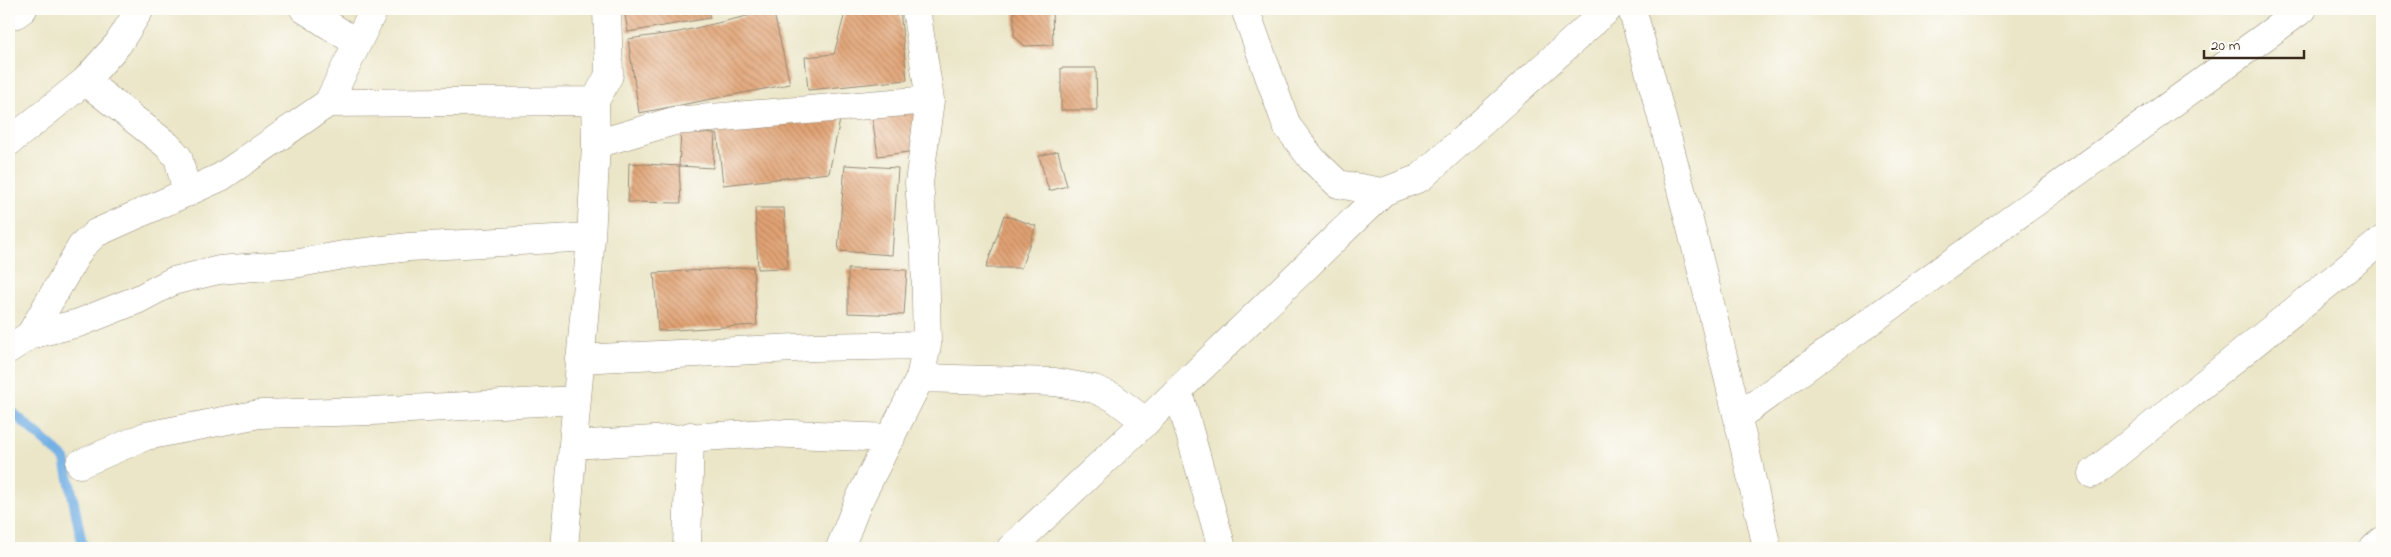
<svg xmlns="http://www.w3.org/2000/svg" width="2391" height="557" font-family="'Indie Flower',sans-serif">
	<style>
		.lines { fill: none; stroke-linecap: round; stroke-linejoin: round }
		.stream { stroke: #72afe4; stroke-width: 10 }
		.building { fill: url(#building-back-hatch) }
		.minor-casing { stroke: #938873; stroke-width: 29 }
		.tertiary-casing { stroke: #938873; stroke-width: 29 }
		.secondary-casing { stroke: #938873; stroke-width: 29 }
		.minor { stroke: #fff; stroke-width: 28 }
		.tertiary { stroke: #fff; stroke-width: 28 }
		.secondary { stroke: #fff; stroke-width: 28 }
	</style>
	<defs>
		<pattern id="building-back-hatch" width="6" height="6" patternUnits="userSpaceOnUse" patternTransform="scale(1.25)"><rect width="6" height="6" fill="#e1a273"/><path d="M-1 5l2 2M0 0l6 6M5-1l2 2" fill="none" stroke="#b8845e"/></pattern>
	</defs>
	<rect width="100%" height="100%" fill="#fdfcf7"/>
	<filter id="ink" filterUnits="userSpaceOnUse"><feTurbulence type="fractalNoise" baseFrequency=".02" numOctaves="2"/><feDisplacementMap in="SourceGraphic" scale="10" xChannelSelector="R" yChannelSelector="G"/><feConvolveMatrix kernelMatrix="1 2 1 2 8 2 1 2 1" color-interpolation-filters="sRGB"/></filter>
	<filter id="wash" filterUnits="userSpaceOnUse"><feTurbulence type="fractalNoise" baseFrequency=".0096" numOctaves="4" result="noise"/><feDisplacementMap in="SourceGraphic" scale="20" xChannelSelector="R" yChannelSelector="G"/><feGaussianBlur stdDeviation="1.12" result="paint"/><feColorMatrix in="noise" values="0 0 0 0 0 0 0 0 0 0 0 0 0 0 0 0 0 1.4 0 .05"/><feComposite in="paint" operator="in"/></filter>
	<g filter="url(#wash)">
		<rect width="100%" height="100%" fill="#ebe6c8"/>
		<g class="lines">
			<path class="stream" d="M9,412L11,411L65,459L83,548"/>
		</g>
		<g id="blocks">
			<path class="building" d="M624,9H708L710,18L628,32Z
				M764,9H773L790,84L639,113L628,39L679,32L764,12Z
				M846,9H900L907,80L808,90L805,57L834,54Z
				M1014,9H1052L1053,45L1025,46L1014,36Z
				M1061,68H1096L1097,110H1061Z
				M917,110L923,150L878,156L872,117Z
				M841,115L829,173L723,185L717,129Z
				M681,131L715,134L713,168L679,166Z
				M1058,151L1067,186L1049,191L1039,156Z
				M629,163L679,166L681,203L628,202Z
				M845,165L898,168L892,255L838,251Z
				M755,208H784L788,268L758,269Z
				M1004,215L1036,226L1021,268H986Z
				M753,267L757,325L658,331L654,273Z
				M848,269L907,270L904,315L848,313Z"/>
		</g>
	</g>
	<g filter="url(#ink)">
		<use href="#blocks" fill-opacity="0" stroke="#938873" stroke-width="1"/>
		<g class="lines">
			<defs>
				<path id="minor" d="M304,9L357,43
					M1632,9C1682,187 1728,367 1767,548
					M9,16L16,14L23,9
					M85,81L167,145L178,157L187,193
					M328,103L595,101
					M9,142L85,81L118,44L140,9
					M596,144L674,121L930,100
					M30,335L79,323L139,299L173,281L219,270L294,264L349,254L409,247L591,237
					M9,349L30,335L81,247L96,233L221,177L328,103L374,9
					M580,359L814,347L927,345
					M920,378L1055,382L1094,389L1113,397L1146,422
					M1178,391L1222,548
					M1739,416L2303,9
					M573,445L767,433L891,438
					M80,464L146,436L259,414L372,411L576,400
					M2092,474L2382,240
					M564,548L591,237L596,144L595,101L609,75L607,9
					M687,548L690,436
					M840,548L858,502L920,378L927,345L925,254L919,183L930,100L916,9
					M2374,548L2382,541"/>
				<path id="tertiary" d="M1011,548L1135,432L1383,192"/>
				<path id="secondary" d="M1245,9L1287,126L1312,159L1338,184L1383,192L1420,178L1608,9"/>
			</defs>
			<use href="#minor" class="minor-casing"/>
			<use href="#tertiary" class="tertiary-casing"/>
			<use href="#secondary" class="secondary-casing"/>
			<use href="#minor" class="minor"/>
			<use href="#tertiary" class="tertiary"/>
			<use href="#secondary" class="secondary"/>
		</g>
	</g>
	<rect width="2391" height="557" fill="none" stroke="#fdfcf7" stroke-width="30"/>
	<path d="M2204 50v8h100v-8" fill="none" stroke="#3b2a1e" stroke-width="2.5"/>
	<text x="2211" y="50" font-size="15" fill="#3b2a1e" stroke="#fdfcf7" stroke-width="4" paint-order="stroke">20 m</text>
</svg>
